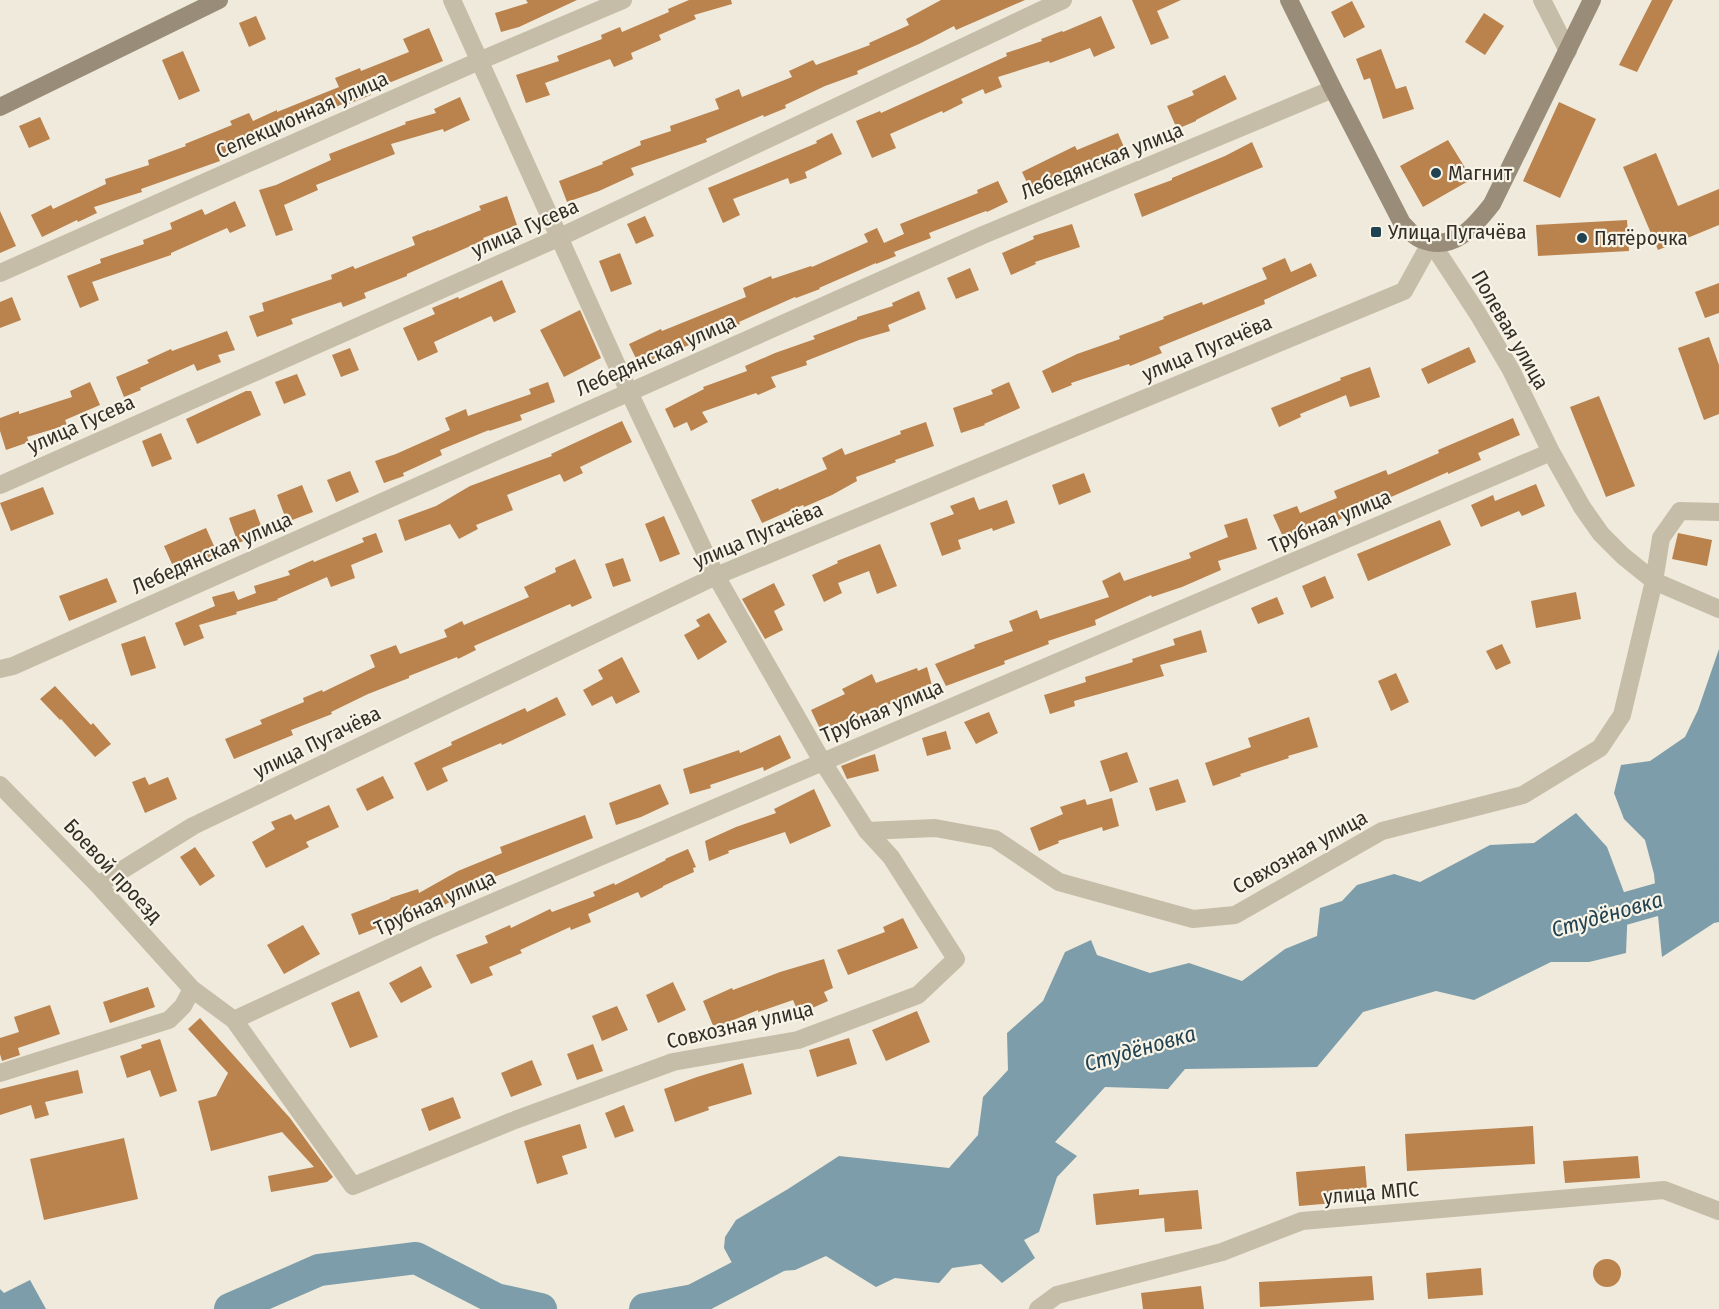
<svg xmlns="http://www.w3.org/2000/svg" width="1719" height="1309" font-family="'Fira Sans Condensed',sans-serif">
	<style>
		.water { fill: #7c9da9 }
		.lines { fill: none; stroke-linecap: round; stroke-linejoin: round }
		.river { stroke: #7c9da9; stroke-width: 32 }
		.building { fill: #ba824d }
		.street { stroke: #c6bda8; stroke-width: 18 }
		.secondary { stroke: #998d7a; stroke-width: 18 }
		.poi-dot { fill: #214251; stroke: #f7f3e6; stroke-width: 2 }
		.labels { text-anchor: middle; stroke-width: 4.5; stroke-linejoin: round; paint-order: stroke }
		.street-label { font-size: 21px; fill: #332e27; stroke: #f7f3e6 }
		.poi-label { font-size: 21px; fill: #332e27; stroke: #f7f3e6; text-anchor: start }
		.water-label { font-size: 22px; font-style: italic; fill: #214251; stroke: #f7f3e6 }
	</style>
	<rect width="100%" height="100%" fill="#efeadb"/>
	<path class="water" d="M1719,649V922L1714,923L1662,957L1654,874L1645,840L1624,819L1614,793L1621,765L1650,761L1685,737L1698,710Z
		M1576,813L1607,847L1628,903L1626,953L1589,962H1551L1474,1000L1436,991L1363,1012L1317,1067L1185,1069L1168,1089L1105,1087L1055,1142L1077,1156L1057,1177L1039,1232L1024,1240L1035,1258L1002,1283L981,1264L952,1268L939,1283L895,1278L876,1287L826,1256L795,1270L738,1274L724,1248L725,1237L736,1220L788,1189L839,1156L949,1168L978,1135L983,1097L1008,1070L1007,1033L1043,1001L1065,952L1091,940L1097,955L1150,973L1189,963L1242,981L1285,949L1317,936L1320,908L1342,901L1357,885L1394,874L1420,882L1490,845L1534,843Z
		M30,1280L46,1309H0V1289L4,1293Z"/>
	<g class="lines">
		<path class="river" d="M1588,919L1719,882
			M230,1309L319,1270L416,1258L496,1299L541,1309
			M645,1309L694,1300L782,1254"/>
	</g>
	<path class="building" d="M526,0H577L519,27L501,32L495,13L528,3Z
		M689,0H731L732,4L694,15L696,19L659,35L661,40L631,53L633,59L614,67L610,59L545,83L550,95L526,103L516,75L559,61L557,56L602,39L601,35L620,27L622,32L669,12L668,9Z
		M941,0H1025L956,30L954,26L919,44L857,71L858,74L825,86L785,105L786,108L764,117L763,115L706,139L707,142L631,168L634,175L599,191L567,202L559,181L603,164L602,162L641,145L640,141L671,131L670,126L719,109L715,99L739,89L742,97L792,77L789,71L813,60L816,65L870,45L869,43L909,25L906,19Z
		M1132,0H1181L1157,11L1169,38L1151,45Z
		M1652,0H1673L1637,72L1619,65Z
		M1352,1L1365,27L1344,38L1331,12Z
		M1484,13L1504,26L1485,55L1465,42Z
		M256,16L266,39L249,47L239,23Z
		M1101,16L1115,48L1094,57L1090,48L1050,63L1049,61L998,77L1002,87L985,94L983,89L961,99L963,103L943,113L942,111L890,134L896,148L872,158L856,121L880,111L881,113L1007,56L1006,53L1042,41L1041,39L1062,31L1063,32Z
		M429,28L443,61L369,91L371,95L346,105L345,103L285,128L286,130L270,137L269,136L218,156L220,161L141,189L142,192L94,207L97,213L78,222L77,220L42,237L31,215L51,205L53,209L106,184L105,179L149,165L148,160L186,146L185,144L232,125L230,121L249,113L253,121L277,110V112L339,87L335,78L360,68L361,71L409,52L403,39Z
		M1381,49L1396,89L1406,86L1414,109L1383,119L1370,78L1364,80L1356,59Z
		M183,51L200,91L179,100L162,60Z
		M1225,75L1237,99L1196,120V121L1177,129L1167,106L1194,95L1192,91Z
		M460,97L470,120L444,132L443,129L391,144L395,154L316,185L318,190L284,205L293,230L276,236L259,190L276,185L331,160L329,154L406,124L405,122L436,113L434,109Z
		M1559,102L1596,119L1560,198L1523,181Z
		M40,117L50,139L29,148L19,126Z
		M832,133L842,154L805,172L807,178L790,184L788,178L733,199L740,215L723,223L708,188L817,143L816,141Z
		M1118,133L1126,152L1052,183L1032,193L1022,172L1075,146L1077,150Z
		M1448,140L1472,179L1423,207L1400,166Z
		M1252,142L1263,167L1142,217L1134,194L1172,180V178L1225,156Z
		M1656,153L1678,206L1719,189V225L1658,250L1623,167Z
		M998,181L1008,202L987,212L986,211L929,233L931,238L894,252L896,256L876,264V263L819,288L820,289L796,298L795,297L739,322L740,324L672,352L673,354L641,369L629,344L661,329L662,331L746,297L743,288L771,276L772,279L811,266L812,267L868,242L864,234L877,228L884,243L904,234L900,224L978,193L977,190Z
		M507,196L517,225L483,238L484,240L407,274V276L364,293L366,298L343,307L341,302L291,319L293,324L257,337L249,316L264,311L262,303L332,279L331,275L353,266L355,269L415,245L412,237L429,230V231L481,210L479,206Z
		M235,201L246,226L230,233L227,228L171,253V255L92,282L99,300L80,308L67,276L101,263L100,259L144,244L143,240L172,229L170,223L202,209L205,215Z
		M0,211L16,246L0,253Z
		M645,216L654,236L636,244L627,224Z
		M1627,220L1629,251L1538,256L1536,225Z
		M1072,224L1080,247L1035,262L1036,264L1011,275L1002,253L1034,239L1033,236Z
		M620,253L632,284L611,292L599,261Z
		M1285,258L1291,272L1311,263L1317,276L1264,300L1265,304L1159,347L1162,353L1130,366L1129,364L1071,383L1072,385L1052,393L1042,371L1077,354L1120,339L1119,336L1164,319L1163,317L1202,302L1203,305L1267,279L1262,268Z
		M970,268L979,290L956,299L947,278Z
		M502,280L516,312L494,322L491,316L434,342L438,352L418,361L403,328L435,314L432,308L458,297L459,299Z
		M1719,283V313L1705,318L1695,292Z
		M919,291L926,309L888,325L890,331L859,340L806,361L807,365L771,377L776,387L758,395L756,393L702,412L708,422L691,431L687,422L674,428L665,409L704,389L703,387L747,371L745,366L775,353L815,339L813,336L857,319V317L893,306L892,303Z
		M12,297L21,320L0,328V302Z
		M580,310L601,358L564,377L540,330Z
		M227,331L235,350L218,355L221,362L197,371L194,364L140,388L141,390L124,397L116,377L149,363L147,360L171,349L172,351Z
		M1709,337L1719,365V414L1704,420L1678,348Z
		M1469,347L1476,362L1428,384L1421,369Z
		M350,348L359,370L341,377L332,355Z
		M1370,367L1380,397L1350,407L1346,395L1300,414L1301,417L1279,427L1271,408L1341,380L1340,378Z
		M297,374L306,395L284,404L275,382Z
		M90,382L100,405L65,420L67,425L27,437L29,442L6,450L0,431V418L19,411V414L72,397L70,391Z
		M548,382L555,402L520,415L522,420L489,431V430L440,450L442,455L403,473L404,476L384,483L375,461L396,454L450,430L445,418L466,409L468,416L531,394L529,389Z
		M1009,382L1020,408L984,424L985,425L961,433L953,408L993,394L991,390Z
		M246,391H251L261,415L197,444L186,419Z
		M1599,396L1635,486L1606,497L1570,407Z
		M1513,418L1520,435L1478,453L1481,460L1448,474V472L1327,525L1325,520L1284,539L1273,515L1297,506L1300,513L1337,498L1334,491L1386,470L1388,475L1439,453L1438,450Z
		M622,421L632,442L580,467L583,473L564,482L560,474L507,495L513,510L476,525L478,529L459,539L450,524L405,541L398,520L436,506L470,486L552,456L551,454Z
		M926,422L934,446L895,460L896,462L856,477L857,481L832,495L804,507L803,505L762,523L751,500L778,488L779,490L827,469L822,458L842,448L845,455L901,434L900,431Z
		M161,433L172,459L152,467L142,441Z
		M350,471L359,492L336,502L327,480Z
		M1084,473L1091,492L1059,505L1052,485Z
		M1536,484L1545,506L1522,516L1519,511L1481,527L1471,505L1493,495L1495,501Z
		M302,485L313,512L287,522L277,495Z
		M43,487L54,514L11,531L0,503Z
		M974,497L979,510L1007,500L1015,523L993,531L992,528L958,540L961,549L942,556L930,523L954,514L950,506Z
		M255,509L264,534L238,543L229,518Z
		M664,516L680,554L660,562L645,524Z
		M1247,518L1257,549L1218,561L1221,570L1182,587L1152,597L1151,595L1095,620L1096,625L1048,641L1049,644L1004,661L1005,664L946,686L935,664L975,648L974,645L1013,631L1009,621L1037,610L1040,619L1109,597L1102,581L1120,572L1124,581L1191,558L1189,553L1228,537L1224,525Z
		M1440,520L1451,545L1368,581L1357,554Z
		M206,528L218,555L176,573L164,546Z
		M376,533L383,552L351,565L355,578L331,587L327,577L277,599L278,600L236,612L237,614L199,625L204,638L184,646L175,623L215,606L212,597L234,591L238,600L256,593L254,586L290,575L288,571L313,560L314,562L364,542L362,538Z
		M1678,533L1712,540L1707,566L1672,559Z
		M880,544L897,586L877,594L869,571L838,583L842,593L824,602L812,575L838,563L837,561Z
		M623,558L631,581L613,587L605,564Z
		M575,559L592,598L572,607L570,604L474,646L476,650L458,659L457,657L409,676V678L368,694L331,712L332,714L291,730L293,735L234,759L225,739L262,724L260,720L304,702L303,698L322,690L323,692L375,667L370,655L396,645L400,654L447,637L444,630L462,621L464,625L529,597L524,587L556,572L555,568Z
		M1325,576L1334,598L1311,608L1302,586Z
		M107,578L117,602L69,621L59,596Z
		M774,583L785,605L774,611L783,630L765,639L742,599Z
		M1576,592L1581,619L1536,628L1531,601Z
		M1277,597L1284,614L1258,624L1251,608Z
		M709,613L727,642L698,660L684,635L700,626L696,620Z
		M1201,630L1207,652L1160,665L1164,676L1074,701L1075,706L1050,714L1044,695L1086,682L1085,677L1133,662L1132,659L1175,645L1173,639Z
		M145,636L156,668L131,676L121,644Z
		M1502,644L1511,663L1496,670L1486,651Z
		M622,657L640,692L616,704L612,696L592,706L583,690L603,679L598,670Z
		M927,667L933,689L887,705L888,708L858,722L855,716L821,731L811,710L845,694L842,689L872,674L876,683L917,668L918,671Z
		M1396,673L1409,702L1391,711L1378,681Z
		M55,686L91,725L93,723L111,744L95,757L61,719L60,720L40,699Z
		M557,697L566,715L502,745L501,743L442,768L448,781L427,791L414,763L452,745L451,742L525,708L527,712Z
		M989,712L998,733L976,744L964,722Z
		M1309,717L1318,747L1288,756L1289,758L1240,774L1241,776L1213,786L1205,763L1251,747L1248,738Z
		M946,731L951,749L927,756L922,738Z
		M780,735L791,758L764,771L763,767L710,785L711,788L690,794L683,769L739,750L740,753Z
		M1127,752L1138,782L1110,792L1100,761Z
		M875,754L879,771L847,779L841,766L862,758Z
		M383,776L394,798L367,811L356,789Z
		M145,777L149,785L168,777L177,799L145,813L132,782Z
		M1178,779L1186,802L1156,811L1149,788Z
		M660,784L669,804L641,817L616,825L609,803Z
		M814,789L831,826L790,844L785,832L728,851L729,853L709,861L705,841L736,827L776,813L774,809Z
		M1112,798L1119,826L1103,831L1102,827L1058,841L1059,843L1039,851L1030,828L1063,814L1060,807L1085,799L1087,805Z
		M329,805L339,827L306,842L309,847L266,868L252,842L275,829L271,822L291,814L295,820Z
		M585,815L593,838L494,877L495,879L457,895L458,897L436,910L433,904L377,922L379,927L359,935L351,914L390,899V898L418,889L419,893L458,871L502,853L500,847Z
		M195,847L215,876L200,886L180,857Z
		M688,849L696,867L693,868L694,872L663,886V887L641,898L638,892L588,914L591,922L571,930L570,927L520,950L522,953L489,967L493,975L471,984L456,955L488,943L485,936L510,925L511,928L550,909L552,912L595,896L593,892L614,883L615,885L666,860L665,859Z
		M903,918L918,948L848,975L837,950L885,932L883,927Z
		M303,925L320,954L284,974L267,945Z
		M824,959L833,988L824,992L828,1001L799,1014L793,1000L758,1012V1010L714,1028L703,1001L732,988L733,990L780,972Z
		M421,966L432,987L401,1003L389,983Z
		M673,982L686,1010L658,1023L646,995Z
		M148,987L155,1007L110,1023L103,1002Z
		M359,991L378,1037L350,1048L331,1003Z
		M50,1005L60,1034L18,1048L20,1055L2,1061L0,1054V1038L19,1032L14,1017Z
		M617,1006L628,1030L602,1041L592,1016Z
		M917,1011L930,1042L886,1061L872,1030Z
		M200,1018L290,1118L333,1177L327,1182L271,1192L268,1176L314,1167L282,1132L211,1151L198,1101L216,1096L228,1073L188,1029Z
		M849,1038L857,1064L817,1077L809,1050Z
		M160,1039L177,1091L160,1097L150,1070L127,1078L120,1056L142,1048L141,1045Z
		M593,1044L603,1071L577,1080L567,1054Z
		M532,1060L542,1085L511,1097L501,1073Z
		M743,1063L752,1094L708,1107L709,1110L675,1122L664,1089L697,1077Z
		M78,1070L83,1093L45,1102L49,1115L35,1119L31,1105L0,1115V1089Z
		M453,1097L461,1118L429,1131L421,1109Z
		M624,1105L634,1131L615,1138L605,1113Z
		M580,1124L587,1148L562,1156L568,1174L537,1184L524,1141Z
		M1533,1126L1535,1164L1407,1171L1405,1134Z
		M124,1138L138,1199L44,1220L30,1159Z
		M1638,1156L1640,1178L1565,1183L1563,1161Z
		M1365,1166L1368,1200L1299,1206L1296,1172Z
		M1139,1189V1195L1198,1190L1202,1229L1165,1232L1164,1218L1096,1225L1093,1194Z
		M1593 1273a14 14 0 1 1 28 0a14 14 0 1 1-28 0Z
		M1481,1268L1483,1295L1428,1299L1426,1273Z
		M1372,1276L1374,1300L1260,1307L1259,1282Z
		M1201,1286L1204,1309H1143L1141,1293Z"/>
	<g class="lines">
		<path class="street" d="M1542,0L1568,51
			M0,273L479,61L623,0
			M0,485L558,238L1063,0
			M0,669L13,666L983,235L1333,89
			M0,785L98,885L192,989L234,1020L353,1186L515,1120L673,1062L798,1040L918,995L956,959L891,857L867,831L822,761L716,576L629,392L452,0
			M867,831L935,828L995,839L1059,882L1193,919L1235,915L1382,831L1523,795L1600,748L1622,715L1654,581L1719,609
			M98,885L193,826L716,576L1404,291L1431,242L1478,314L1511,370L1551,452L1582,507L1601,534L1623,556L1654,581L1661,538L1680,511L1719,512
			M234,1020L428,930L1551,452
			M0,1073L169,1020L183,1006L192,989
			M1038,1309L1057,1295L1222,1252L1302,1221L1664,1190L1719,1211"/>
		<path class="secondary" d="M1289,0L1333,89L1402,223C1407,228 1413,236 1420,239C1453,253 1474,227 1492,204L1592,0
			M0,107L219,0"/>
	</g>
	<g class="poi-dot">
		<circle cx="1436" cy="173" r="6"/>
		<rect x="1370" y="226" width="12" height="12" rx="3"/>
		<circle cx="1582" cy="238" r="6"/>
	</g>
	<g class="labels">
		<g class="street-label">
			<text transform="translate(302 115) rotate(-24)" y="7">Селекционная улица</text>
			<text transform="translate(1102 161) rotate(-22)" y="7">Лебедянская улица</text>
			<text transform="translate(525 228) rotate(-24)" y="7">улица Гусева</text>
			<text transform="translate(1510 330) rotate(60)" y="7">Полевая улица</text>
			<text transform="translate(1207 348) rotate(-23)" y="7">улица Пугачёва</text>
			<text transform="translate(656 355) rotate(-24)" y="7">Лебедянская улица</text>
			<text transform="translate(81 424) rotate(-24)" y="7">улица Гусева</text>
			<text transform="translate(1330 521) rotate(-23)" y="7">Трубная улица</text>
			<text transform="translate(758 535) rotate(-23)" y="7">улица Пугачёва</text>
			<text transform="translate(212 553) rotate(-24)" y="7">Лебедянская улица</text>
			<text transform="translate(882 711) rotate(-23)" y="7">Трубная улица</text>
			<text transform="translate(317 742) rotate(-26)" y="7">улица Пугачёва</text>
			<text transform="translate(1300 852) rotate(-29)" y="7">Совхозная улица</text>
			<text transform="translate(113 871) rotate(47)" y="7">Боевой проезд</text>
			<text transform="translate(435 903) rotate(-24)" y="7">Трубная улица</text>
			<text transform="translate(740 1025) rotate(-13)" y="7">Совхозная улица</text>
			<text transform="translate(1371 1193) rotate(-5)" y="7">улица МПС</text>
		</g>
		<g class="poi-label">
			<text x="1448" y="180">Магнит</text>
			<text x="1388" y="239">Улица Пугачёва</text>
			<text x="1594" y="245">Пятёрочка</text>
		</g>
		<g class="water-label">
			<text transform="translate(1607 914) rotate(-16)" y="8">Студёновка</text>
			<text transform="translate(1140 1048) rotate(-16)" y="8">Студёновка</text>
		</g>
	</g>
</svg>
